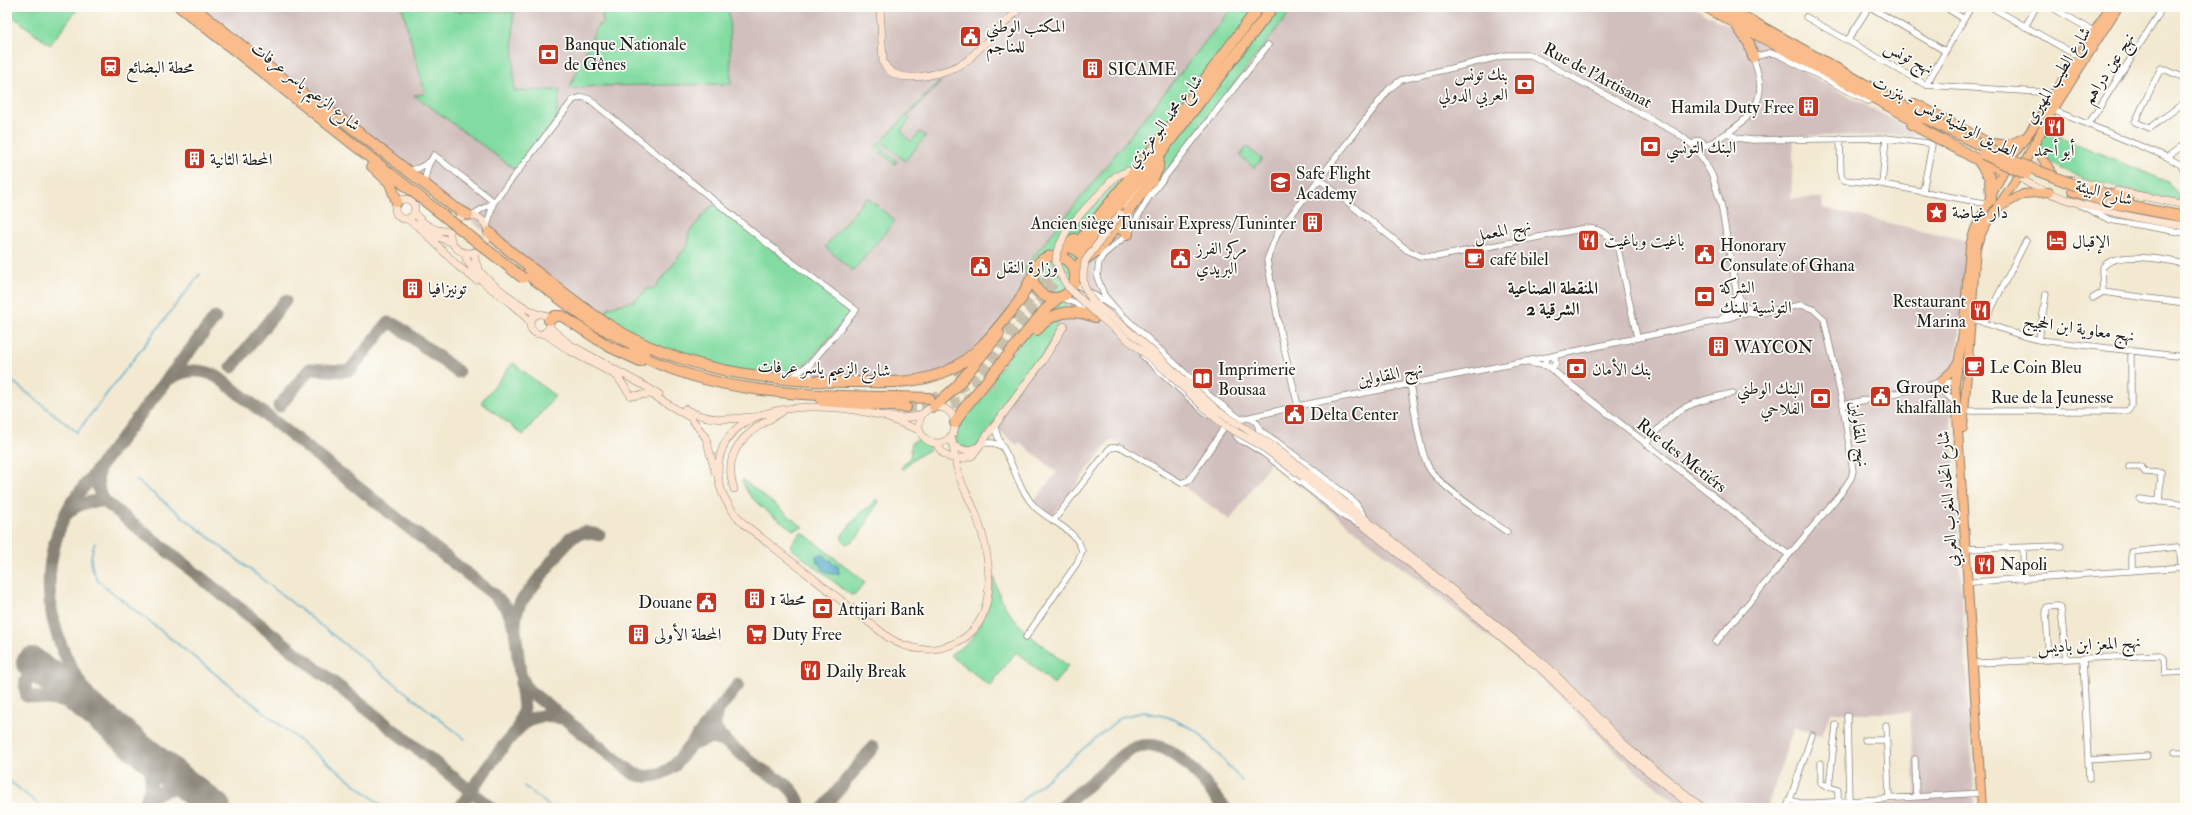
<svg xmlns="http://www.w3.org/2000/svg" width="2192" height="815" font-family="'IM FELL Double Pica',Amiri,serif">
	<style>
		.industrial { fill: #d1bfbd }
		.green { fill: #82dca1; stroke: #4f7c5e }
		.water { fill: #4fa9cc; stroke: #366274 }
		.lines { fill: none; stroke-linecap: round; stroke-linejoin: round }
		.stream { stroke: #4fa9cc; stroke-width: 1.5 }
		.taxiway { stroke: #888276; stroke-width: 13 }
		.runway { stroke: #888276; stroke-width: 32 }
		.highway-tunnel { stroke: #c8c0ad; stroke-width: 10; stroke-dasharray: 10 5; stroke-linecap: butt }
		.street-casing { stroke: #888276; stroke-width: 7 }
		.secondary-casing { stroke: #888276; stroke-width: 8 }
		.primary-casing { stroke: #888276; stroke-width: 10 }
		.highway-casing { stroke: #888276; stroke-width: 12 }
		.street { stroke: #fff; stroke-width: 5.5 }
		.secondary { stroke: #fde4d0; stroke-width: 7 }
		.primary { stroke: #f9bc8a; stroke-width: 8 }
		.highway { stroke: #f9bc8a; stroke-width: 10 }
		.secondary-bridge-casing { stroke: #888276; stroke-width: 8; stroke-linecap: butt }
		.highway-bridge-casing { stroke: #888276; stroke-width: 12; stroke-linecap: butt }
		.secondary-bridge { stroke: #fde4d0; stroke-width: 7 }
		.highway-bridge { stroke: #f9bc8a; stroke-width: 10 }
		.labels { text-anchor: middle; stroke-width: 3.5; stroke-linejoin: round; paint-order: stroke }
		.poi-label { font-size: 17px; fill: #1c1c1c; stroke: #fdfcf7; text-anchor: start }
		.street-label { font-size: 17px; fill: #1c1c1c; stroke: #fdfcf7 }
		.neighbourhood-label { font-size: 18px; font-weight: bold; fill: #1c1c1c; stroke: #fdfcf7 }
	</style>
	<rect width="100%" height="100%" fill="#fdfcf7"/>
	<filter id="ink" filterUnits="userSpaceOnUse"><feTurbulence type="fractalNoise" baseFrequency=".025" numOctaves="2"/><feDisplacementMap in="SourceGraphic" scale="8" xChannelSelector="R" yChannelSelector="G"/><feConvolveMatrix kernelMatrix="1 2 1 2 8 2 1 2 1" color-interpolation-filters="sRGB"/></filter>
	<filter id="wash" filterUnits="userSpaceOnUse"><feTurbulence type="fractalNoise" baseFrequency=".012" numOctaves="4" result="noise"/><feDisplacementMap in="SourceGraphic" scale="16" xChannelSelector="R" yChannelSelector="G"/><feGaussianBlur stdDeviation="0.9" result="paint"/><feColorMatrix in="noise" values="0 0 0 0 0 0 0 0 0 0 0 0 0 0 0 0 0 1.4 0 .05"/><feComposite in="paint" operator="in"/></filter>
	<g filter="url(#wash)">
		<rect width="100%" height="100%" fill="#f3e9d1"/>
		<path class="industrial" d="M199,7H1252L999,329L934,380L777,382L582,308Z
			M1294,7H1693L1769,48L1776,57L1921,135L1794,136L1791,198H1822L1823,208L1969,241L1950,410L1975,808H1870V803L1916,801L1910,713H1830L1822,736L1794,727L1767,808H1683L1633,768L1536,674L1270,463L1230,520L1157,467L1111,439L1052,516L1034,501L1057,472L1019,442L1017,445L991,424L1047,349L1070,293L1081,273L1119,231Z"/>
		<path class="green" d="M7,7H79L50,45L7,12Z
			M402,7H453V11L515,12L513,15L514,91L560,90L556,120L516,170L414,95L425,94Z
			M606,7H729L731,84L595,86L569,89L598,25L603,24L602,12Z
			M1233,7H1294L1119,231L1081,273L1070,293L1047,349L978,444L972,449L959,446L955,439L965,413L1056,296L1023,270Z
			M940,81L941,82L907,117L910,119L901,131L911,142L920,132L926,136L905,161L885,144L881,148L897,161L895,164L875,148Z
			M2046,131L2168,182L2185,201C2157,196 2045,179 2040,147C2039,140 2042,136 2046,131Z
			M1247,147L1262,159L1254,168L1240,156Z
			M867,197L895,221L853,271L825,247Z
			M716,205L851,312L810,360L777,382L677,359L608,322L606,313L609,307L634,301L647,289L655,288L689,243L688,234L710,207Z
			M513,363L555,396L523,435L481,402Z
			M921,439L929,446V450L912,460L903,470L901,468L910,458L912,442Z
			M742,479L803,527L793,530C775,516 747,502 742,479Z
			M876,499L879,502C869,514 863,539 846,544L842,540V535L861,512L871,506Z
			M800,533H803L864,581V584L856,594L851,595L792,549V544Z
			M994,577C1003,621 1036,639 1068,666L1054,684L1016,652L990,686L950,655C956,650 963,647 968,642C986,624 989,601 994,577Z"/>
		<path class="water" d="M817,555H824L826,560H831L832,564L838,566L839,574H832L823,570L821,565L817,563L816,557Z"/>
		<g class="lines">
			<path class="stream" d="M7,377L77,432L200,274
				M135,479L465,739
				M95,543C89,558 90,566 98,581L385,808
				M7,779L43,808
				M524,786L552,808
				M1013,808L1121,717L1144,712L1168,717L1197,731L1242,781"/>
			<path class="taxiway" d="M232,367L285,301
				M169,379C185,369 203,368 219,378L493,594L507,608L514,625
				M279,406L310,369L342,371L350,370L388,323L396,325L458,372
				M104,501L492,808
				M67,514C77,503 90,501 104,501C97,490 95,479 100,466
				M599,535L584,532L570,538L520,603L516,614L515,629L520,674L527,689L634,774C649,779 661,776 674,766L738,685
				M68,691C71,653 15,662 27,696L76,703L95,713
				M518,729L524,708L521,682
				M726,742C736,750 747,759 758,767C777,780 793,782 801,808
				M691,745L710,738L726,742L715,729L716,712
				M143,753C154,769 153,783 146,801C158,790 173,787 189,787L195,808
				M159,764C153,752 124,735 113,724C53,662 27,581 72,502L215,318
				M460,808C472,789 511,731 528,721C538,715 549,714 560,718
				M824,808L873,747
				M1061,808L1124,754C1167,724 1200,780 1225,808"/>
			<path class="runway" d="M32,663L215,808"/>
		</g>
	</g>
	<g filter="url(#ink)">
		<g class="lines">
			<path class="highway-tunnel" d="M994,342L1073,249
				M954,374L977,358
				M929,398L949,395L974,380L1079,253
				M906,407C939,410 967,404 993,382"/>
			<defs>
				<path id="street" d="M1870,7L1945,51
					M1945,7L1964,19
					M1991,7L2081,58
					M2051,7L2095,32
					M1806,17L1926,85L2055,93
					M2025,27L2036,7
					M1848,40L1869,7
					M2185,78L2161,68L2135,122L2150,128L2185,102
					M1926,85L1971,7
					M2053,110L2167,157L2181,165
					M2088,125L2158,16L2160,10L2156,7
					M1728,133L1737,138L1752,140L1886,138L1927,143L1932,145L1923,191
					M1840,138L1841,177L1844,180L1882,184L1989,204
					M1694.5 145a4.5 4.5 0 1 1 9 0a4.5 4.5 0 1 1-9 0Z
					M1704,147C1726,134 1760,117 1760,87C1760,77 1756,66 1753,57L1770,53L1777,54L1868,101
					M1696,148L1712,175L1721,204L1736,290V306
					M2167,157L2185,144
					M2181,165L2185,173
					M409,171L419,168L429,162
					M1319,179L1407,250L1420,256L1435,257L1586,228C1600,229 1612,235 1618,249L1637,337
					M424,183L428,166L434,155L494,202
					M1882,184L1886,138
					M2080,205L2110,220L2185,233
					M472,215L494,202L573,100L582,97L589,99L769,245L856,310L811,363L790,379
					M487,226L493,204
					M1075,283L1116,309L1211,397L1242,420
					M1736,290L1743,305
					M2103,292L2102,269C2112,249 2168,260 2185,264
					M1060,297L1076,303L1090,313
					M2093,298L2103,292L2185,303
					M1744,307L1763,311
					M1116,309L1104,295L1097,277L1099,262L1103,255L1128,234L1149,197L1268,45
					M1970,318L2017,334L2039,340L2185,357
					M1720,320L1735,308
					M1984,323L2026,241
					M2039,340L2046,294
					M1143,356L1208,415
					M1552,356L1727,319L1744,312L1745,309L1741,305L1735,308L1739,314
					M1523,362L1547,366
					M811,363L809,372L812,381
					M1549,367H1553L1556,363L1555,359L1552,356L1546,358L1545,363L1547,366L1789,555
					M1410,384C1414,406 1419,450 1429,468C1438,485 1489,519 1507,532
					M1929,386L1943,391L1956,403
					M1843,405L1928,386L1941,381L1955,383
					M1298,406L1281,336L1267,260L1278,232L1389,89L1401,80L1507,55H1531L1677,133L1695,147
					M1963,411H2128L2131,406V350
					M1246,418L1298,406L1547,357
					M1235 430a12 12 0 1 1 24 0a12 12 0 1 1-24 0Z
					M995,427C997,439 1003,447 1008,457C1017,475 1021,493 1036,508C1050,521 1078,531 1082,551L1077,563L1026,637
					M1259,430L1276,441L1349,497L1356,504L1366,519
					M1245,442L1266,455L1345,517L1359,524
					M983,443H993L1001,446
					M1645,444C1678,406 1684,404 1733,393
					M2129,467H2141L2145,472L2161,473L2159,502
					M2140,499L2185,505
					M1053,521L1110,448L1121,447L1181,483L1189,480L1224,428
					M2023,548L2024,579
					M1966,549L2061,546
					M2132,571V552L2177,547L2180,550L2181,567
					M1973,582L2185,567
					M1716,642L1841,493L1851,478L1853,471L1843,405L1824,319L1813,309L1801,305L1755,314L1743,313
					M2083,659L2089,779
					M2049,660L2046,613L2047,607L2057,606L2061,609L2066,659
					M1978,663L2160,655L2164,658L2165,673L2185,672
					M1847,715L1849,800
					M1836,725L1829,787L1838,790V801
					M1886,725L1889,797
					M1865,740H1886
					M2175,752H2185
					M1915,759L1916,796
					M2088,760L2147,756
					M1821,763V783L1829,787
					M1789,800L1800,803H1815L1981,793
					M1787,808L1812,735"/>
				<path id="secondary" d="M880,7L883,61C893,90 948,73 967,61L1021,7
					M2019,177C2052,202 2142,220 2185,226
					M2072,180L2099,187
					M2117,191L2185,205
					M395 209a10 10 0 1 1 20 0a10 10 0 1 1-20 0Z
					M1126,206L1139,186
					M1085,209L1116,176L1128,171
					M414,212C423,225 434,232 450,231
					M450 234a19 19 0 1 1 38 0a19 19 0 1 1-38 0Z
					M407,219L426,232L451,242
					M422,230L458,266L476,280
					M464,253C478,289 508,295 530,322
					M474,253C475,260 476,266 480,271C488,283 524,308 537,314
					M530 324a10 10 0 1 1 20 0a10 10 0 1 1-20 0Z
					M549,327L569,344L659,394
					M544,333L570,351L617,376L631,396L651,394L691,418L706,438L715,472
					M919 425a18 18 0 1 1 36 0a18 18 0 1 1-36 0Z
					M685,409C707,421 727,420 750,417
					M922,414C901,423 875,413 854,410C811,404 733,403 720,456C713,483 726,506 744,524L889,638C908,650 931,653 953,644C1002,624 991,557 977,517C972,502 963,489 959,475C955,463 954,449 951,436
					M888,418L919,430
					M936,443C944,459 956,462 972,456L1042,362L1064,326
					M953,446L966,451L978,447
					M1307,472L1549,668L1630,750L1703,808
					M1303,477L1540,668L1631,758L1694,808
					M734,489C720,447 751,430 782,412"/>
				<path id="primary" d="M2034,143L2038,152L2053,174
					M2014,154L2034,126L2110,7
					M2025,161L2053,110L2118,7
					M2000,207L2023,194L2049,192
					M1941,381L1952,371L1958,362
					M1963,428L1976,248C1983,222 2003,201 2017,178
					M1982,808L1955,383L1963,333L1970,245L1975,229L2003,172"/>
				<path id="highway" d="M180,7L411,190
					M193,7L329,115
					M1706,7L1922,124
					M1726,7L1925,118
					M1737,26L1749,43L1753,57
					M1915,104L2010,155
					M324,110L336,115L454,207L468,215
					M1912,124L1978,160L2003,170
					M1995,144C2007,147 2015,143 2025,138
					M1978,160L1990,178L1991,200
					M372,166L390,183L397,202
					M2091,190L2128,199
					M2073,191L2107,202L2185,217
					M1117,226L1128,234
					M489,232C507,251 529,266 550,282C569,297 588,312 609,325C682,371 769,382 853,382C885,382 919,385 949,370C979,356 1001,323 1022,298
					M1073,249L1159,141L1259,7
					M1079,253L1145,173L1273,7
					M1033 277a21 21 0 1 1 42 0a21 21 0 1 1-42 0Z
					M1058,256L1074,239
					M527,274L592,323L645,351
					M1075,274L1080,263L1099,249L1152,180L1158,168L1159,154
					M1018,303L1033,275
					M549,320L555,316H562L608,346L640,361
					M1037,330C1053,310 1072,309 1095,317
					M633,352C725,400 829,395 929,398
					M822,401L906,407
					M934,407L956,387L999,334
					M955,423L962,411L1044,311L1058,298"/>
			</defs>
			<use href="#street" class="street-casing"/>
			<use href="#secondary" class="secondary-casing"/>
			<use href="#primary" class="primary-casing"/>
			<use href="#highway" class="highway-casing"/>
			<use href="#street" class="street"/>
			<use href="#secondary" class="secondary"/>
			<use href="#primary" class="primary"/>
			<use href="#highway" class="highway"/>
			<defs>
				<path id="secondary-bridge" d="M1085,209L1067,230L1057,251L1056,262L1060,274L1068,287L1099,316L1165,370L1211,414L1227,427L1260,445L1303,477
					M1120,214L1085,261L1083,277L1084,286L1093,302L1140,340L1218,411L1273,446L1307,472"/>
				<path id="highway-bridge" d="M1925,118L2008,159L2077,186
					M1983,154L2026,174
					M411,190L523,278"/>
			</defs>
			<use href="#secondary-bridge" class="secondary-bridge-casing"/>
			<use href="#highway-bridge" class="highway-bridge-casing"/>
			<use href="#secondary-bridge" class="secondary-bridge"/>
			<use href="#highway-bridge" class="highway-bridge"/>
		</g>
	</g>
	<defs>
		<symbol id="civic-square" viewBox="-11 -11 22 22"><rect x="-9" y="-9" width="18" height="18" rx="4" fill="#c8321e" stroke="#fdfcf7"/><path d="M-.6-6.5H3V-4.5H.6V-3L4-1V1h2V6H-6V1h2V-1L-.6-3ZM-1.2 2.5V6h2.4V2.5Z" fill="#fff"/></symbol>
		<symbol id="bank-square" viewBox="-11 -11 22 22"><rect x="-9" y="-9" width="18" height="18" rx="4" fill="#c8321e" stroke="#fdfcf7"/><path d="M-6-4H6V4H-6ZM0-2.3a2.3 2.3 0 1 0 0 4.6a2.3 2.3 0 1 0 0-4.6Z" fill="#fff"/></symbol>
		<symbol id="station-square" viewBox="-11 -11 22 22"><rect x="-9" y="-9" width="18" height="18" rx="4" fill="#c8321e" stroke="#fdfcf7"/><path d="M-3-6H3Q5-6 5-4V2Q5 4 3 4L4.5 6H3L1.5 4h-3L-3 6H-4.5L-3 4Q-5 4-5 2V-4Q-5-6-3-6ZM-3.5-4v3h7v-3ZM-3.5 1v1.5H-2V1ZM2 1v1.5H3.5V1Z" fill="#fff"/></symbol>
		<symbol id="building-square" viewBox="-11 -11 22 22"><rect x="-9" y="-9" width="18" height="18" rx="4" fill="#c8321e" stroke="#fdfcf7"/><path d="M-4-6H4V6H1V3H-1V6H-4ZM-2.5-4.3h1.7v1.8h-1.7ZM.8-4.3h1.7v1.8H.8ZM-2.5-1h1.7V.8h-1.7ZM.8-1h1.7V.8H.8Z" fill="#fff"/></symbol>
		<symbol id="restaurant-square" viewBox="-11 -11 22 22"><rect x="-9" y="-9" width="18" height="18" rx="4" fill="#c8321e" stroke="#fdfcf7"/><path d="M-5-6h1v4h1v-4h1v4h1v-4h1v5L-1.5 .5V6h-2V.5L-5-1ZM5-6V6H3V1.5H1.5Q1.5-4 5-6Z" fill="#fff"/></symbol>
		<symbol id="university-square" viewBox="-11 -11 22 22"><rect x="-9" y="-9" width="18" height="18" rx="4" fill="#c8321e" stroke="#fdfcf7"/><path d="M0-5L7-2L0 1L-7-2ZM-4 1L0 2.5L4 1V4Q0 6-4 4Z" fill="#fff"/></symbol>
		<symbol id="sight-square" viewBox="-11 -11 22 22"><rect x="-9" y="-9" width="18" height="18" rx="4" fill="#c8321e" stroke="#fdfcf7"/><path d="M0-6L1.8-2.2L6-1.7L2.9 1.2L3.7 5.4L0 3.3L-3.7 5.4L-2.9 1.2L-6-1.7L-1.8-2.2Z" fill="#fff"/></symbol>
		<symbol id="hotel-square" viewBox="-11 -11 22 22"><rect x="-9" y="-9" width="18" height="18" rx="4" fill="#c8321e" stroke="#fdfcf7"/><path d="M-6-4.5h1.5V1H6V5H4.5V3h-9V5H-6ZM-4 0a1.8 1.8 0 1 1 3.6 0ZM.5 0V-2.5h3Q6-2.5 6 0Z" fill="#fff"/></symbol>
		<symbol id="cafe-square" viewBox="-11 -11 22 22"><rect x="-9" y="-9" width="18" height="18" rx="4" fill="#c8321e" stroke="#fdfcf7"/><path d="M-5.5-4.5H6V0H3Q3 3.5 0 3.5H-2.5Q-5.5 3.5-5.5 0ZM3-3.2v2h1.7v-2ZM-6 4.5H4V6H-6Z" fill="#fff"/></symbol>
		<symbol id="library-square" viewBox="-11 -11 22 22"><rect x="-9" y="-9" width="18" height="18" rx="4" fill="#c8321e" stroke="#fdfcf7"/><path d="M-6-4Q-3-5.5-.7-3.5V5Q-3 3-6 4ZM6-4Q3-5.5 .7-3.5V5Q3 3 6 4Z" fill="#fff"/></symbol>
		<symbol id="supermarket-square" viewBox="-11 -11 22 22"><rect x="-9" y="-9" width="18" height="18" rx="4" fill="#c8321e" stroke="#fdfcf7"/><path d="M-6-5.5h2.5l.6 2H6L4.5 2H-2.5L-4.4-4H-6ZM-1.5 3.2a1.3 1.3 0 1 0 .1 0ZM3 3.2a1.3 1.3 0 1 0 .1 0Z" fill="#fff"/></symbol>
	</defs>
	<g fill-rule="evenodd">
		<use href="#civic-square" x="958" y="24" width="25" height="25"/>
		<use href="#bank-square" x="536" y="42" width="25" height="25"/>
		<use href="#station-square" x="98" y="54" width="25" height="25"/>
		<use href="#building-square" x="1080" y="56" width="25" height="25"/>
		<use href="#bank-square" x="1512" y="72" width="25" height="25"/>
		<use href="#building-square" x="1796" y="94" width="25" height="25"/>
		<use href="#restaurant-square" x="2042" y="114" width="25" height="25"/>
		<use href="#bank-square" x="1638" y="134" width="25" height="25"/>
		<use href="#building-square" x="182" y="146" width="25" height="25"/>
		<use href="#university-square" x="1268" y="170" width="25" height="25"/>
		<use href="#sight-square" x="1924" y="200" width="25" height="25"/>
		<use href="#building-square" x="1300" y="210" width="25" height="25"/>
		<use href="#restaurant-square" x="1576" y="228" width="25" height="25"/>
		<use href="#hotel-square" x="2044" y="228" width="25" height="25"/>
		<use href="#civic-square" x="1692" y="242" width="25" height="25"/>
		<use href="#civic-square" x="1168" y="246" width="25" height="25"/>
		<use href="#cafe-square" x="1462" y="246" width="25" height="25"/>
		<use href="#civic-square" x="968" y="254" width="25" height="25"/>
		<use href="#building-square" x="400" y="276" width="25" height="25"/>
		<use href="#bank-square" x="1692" y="284" width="25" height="25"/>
		<use href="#restaurant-square" x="1968" y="298" width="25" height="25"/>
		<use href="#building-square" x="1706" y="334" width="25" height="25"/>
		<use href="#cafe-square" x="1962" y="354" width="25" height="25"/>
		<use href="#bank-square" x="1564" y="356" width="25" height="25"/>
		<use href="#library-square" x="1190" y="366" width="25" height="25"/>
		<use href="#civic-square" x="1868" y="384" width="25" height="25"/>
		<use href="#bank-square" x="1808" y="386" width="25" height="25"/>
		<use href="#civic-square" x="1282" y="402" width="25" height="25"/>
		<use href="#restaurant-square" x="1972" y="552" width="25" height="25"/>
		<use href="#building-square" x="742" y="586" width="25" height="25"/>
		<use href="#civic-square" x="694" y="590" width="25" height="25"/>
		<use href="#bank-square" x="810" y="596" width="25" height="25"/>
		<use href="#building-square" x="626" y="622" width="25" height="25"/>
		<use href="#supermarket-square" x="744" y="622" width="25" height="25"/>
		<use href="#restaurant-square" x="798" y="658" width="25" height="25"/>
	</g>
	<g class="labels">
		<g class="poi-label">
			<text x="986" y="32">المكتب الوطني<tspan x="986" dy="20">للمناجم</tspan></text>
			<text x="564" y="50">Banque Nationale<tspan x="564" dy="20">de Gênes</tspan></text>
			<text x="126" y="73">محطة البضائع</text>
			<text x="1108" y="75">SICAME</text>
			<text x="1508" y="80" text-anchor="end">بنك تونس<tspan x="1508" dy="20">العربي الدولي</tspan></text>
			<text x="1794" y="113" text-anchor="end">Hamila Duty Free</text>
			<text x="1666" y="153">البنك التونسي</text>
			<text x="2054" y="156" text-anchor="middle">أبو أحمد</text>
			<text x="210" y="165">المحطة الثانية</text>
			<text x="1296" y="179">Safe Flight<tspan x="1296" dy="20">Academy</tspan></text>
			<text x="1952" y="218">دار غياضة</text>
			<text x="1296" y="229" text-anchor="end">Ancien siège Tunisair Express/Tuninter</text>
			<text x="1604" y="246">باغيت وباغيت</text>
			<text x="2072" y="247">الإقبال</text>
			<text x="1720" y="251">Honorary<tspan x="1720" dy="20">Consulate of Ghana</tspan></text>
			<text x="1196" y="254">مركز الفرز<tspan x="1196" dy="20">البريدي</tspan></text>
			<text x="1490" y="265">café bilel</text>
			<text x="996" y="273">وزارة النقل</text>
			<text x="1720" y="293">الشركة<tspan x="1720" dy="20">التونسية للبنك</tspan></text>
			<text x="428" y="294">تونيزافيا</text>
			<text x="1966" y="307" text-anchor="end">Restaurant<tspan x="1966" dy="20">Marina</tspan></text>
			<text x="1734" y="353">WAYCON</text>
			<text x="1990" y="373">Le Coin Bleu</text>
			<text x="1218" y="375">Imprimerie<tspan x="1218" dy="20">Bousaa</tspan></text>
			<text x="1592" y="375">بنك الأمان</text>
			<text x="1896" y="393">Groupe<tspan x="1896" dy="20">khalfallah</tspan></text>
			<text x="1804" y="394" text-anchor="end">البنك الوطني<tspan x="1804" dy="20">الفلاحي</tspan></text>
			<text x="1310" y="420">Delta Center</text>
			<text x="2000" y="570">Napoli</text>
			<text x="770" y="605">محطة 1</text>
			<text x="692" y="608" text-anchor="end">Douane</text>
			<text x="838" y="615">Attijari Bank</text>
			<text x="654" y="640">المحطة الأولى</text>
			<text x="772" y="640">Duty Free</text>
			<text x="826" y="677">Daily Break</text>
		</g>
		<g class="street-label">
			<text transform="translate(1909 57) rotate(28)" y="6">نهج تونس</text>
			<text transform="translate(2108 68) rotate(-57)" y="6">نهج عين دراهم</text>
			<text transform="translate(1598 75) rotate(28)" y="6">Rue de l'Artisanat</text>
			<text transform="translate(2057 75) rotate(-58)" y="6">شارع الطيب المهيري</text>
			<text transform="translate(306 86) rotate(38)" y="6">شارع الزعيم ياسر عرفات</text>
			<text transform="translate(1945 116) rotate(27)" y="6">الطريق الوطنية تونس - بنزرت</text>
			<text transform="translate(1164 121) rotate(-52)" y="6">شارع محمد البوعزيزي</text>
			<text transform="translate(2104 192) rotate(15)" y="6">شارع البيئة</text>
			<text transform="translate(1502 230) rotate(-11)" y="6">نهج المعمل</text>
			<text transform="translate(2079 328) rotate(8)" y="6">نهج معاوية ابن الحجيج</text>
			<text transform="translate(824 368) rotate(2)" y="6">شارع الزعيم ياسر عرفات</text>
			<text transform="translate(1390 374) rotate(-11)" y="6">نهج المقاولين</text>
			<text x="2052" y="403">Rue de la Jeunesse</text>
			<text transform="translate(1860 434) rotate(83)" y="6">نهج المقاولين</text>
			<text transform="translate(1682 455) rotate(38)" y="6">Rue des Metiérs</text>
			<text transform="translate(1947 499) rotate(-94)" y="6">شارع اتحاد المغرب العربي</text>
			<text transform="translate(2089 644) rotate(-3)" y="6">نهج المعز ابن باديس</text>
		</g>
		<g class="neighbourhood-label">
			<text x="1553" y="294">المنقطة الصناعية<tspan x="1553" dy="21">الشرقية 2</tspan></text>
		</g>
	</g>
	<rect width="2192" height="815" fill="none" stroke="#fdfcf7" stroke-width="24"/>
</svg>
